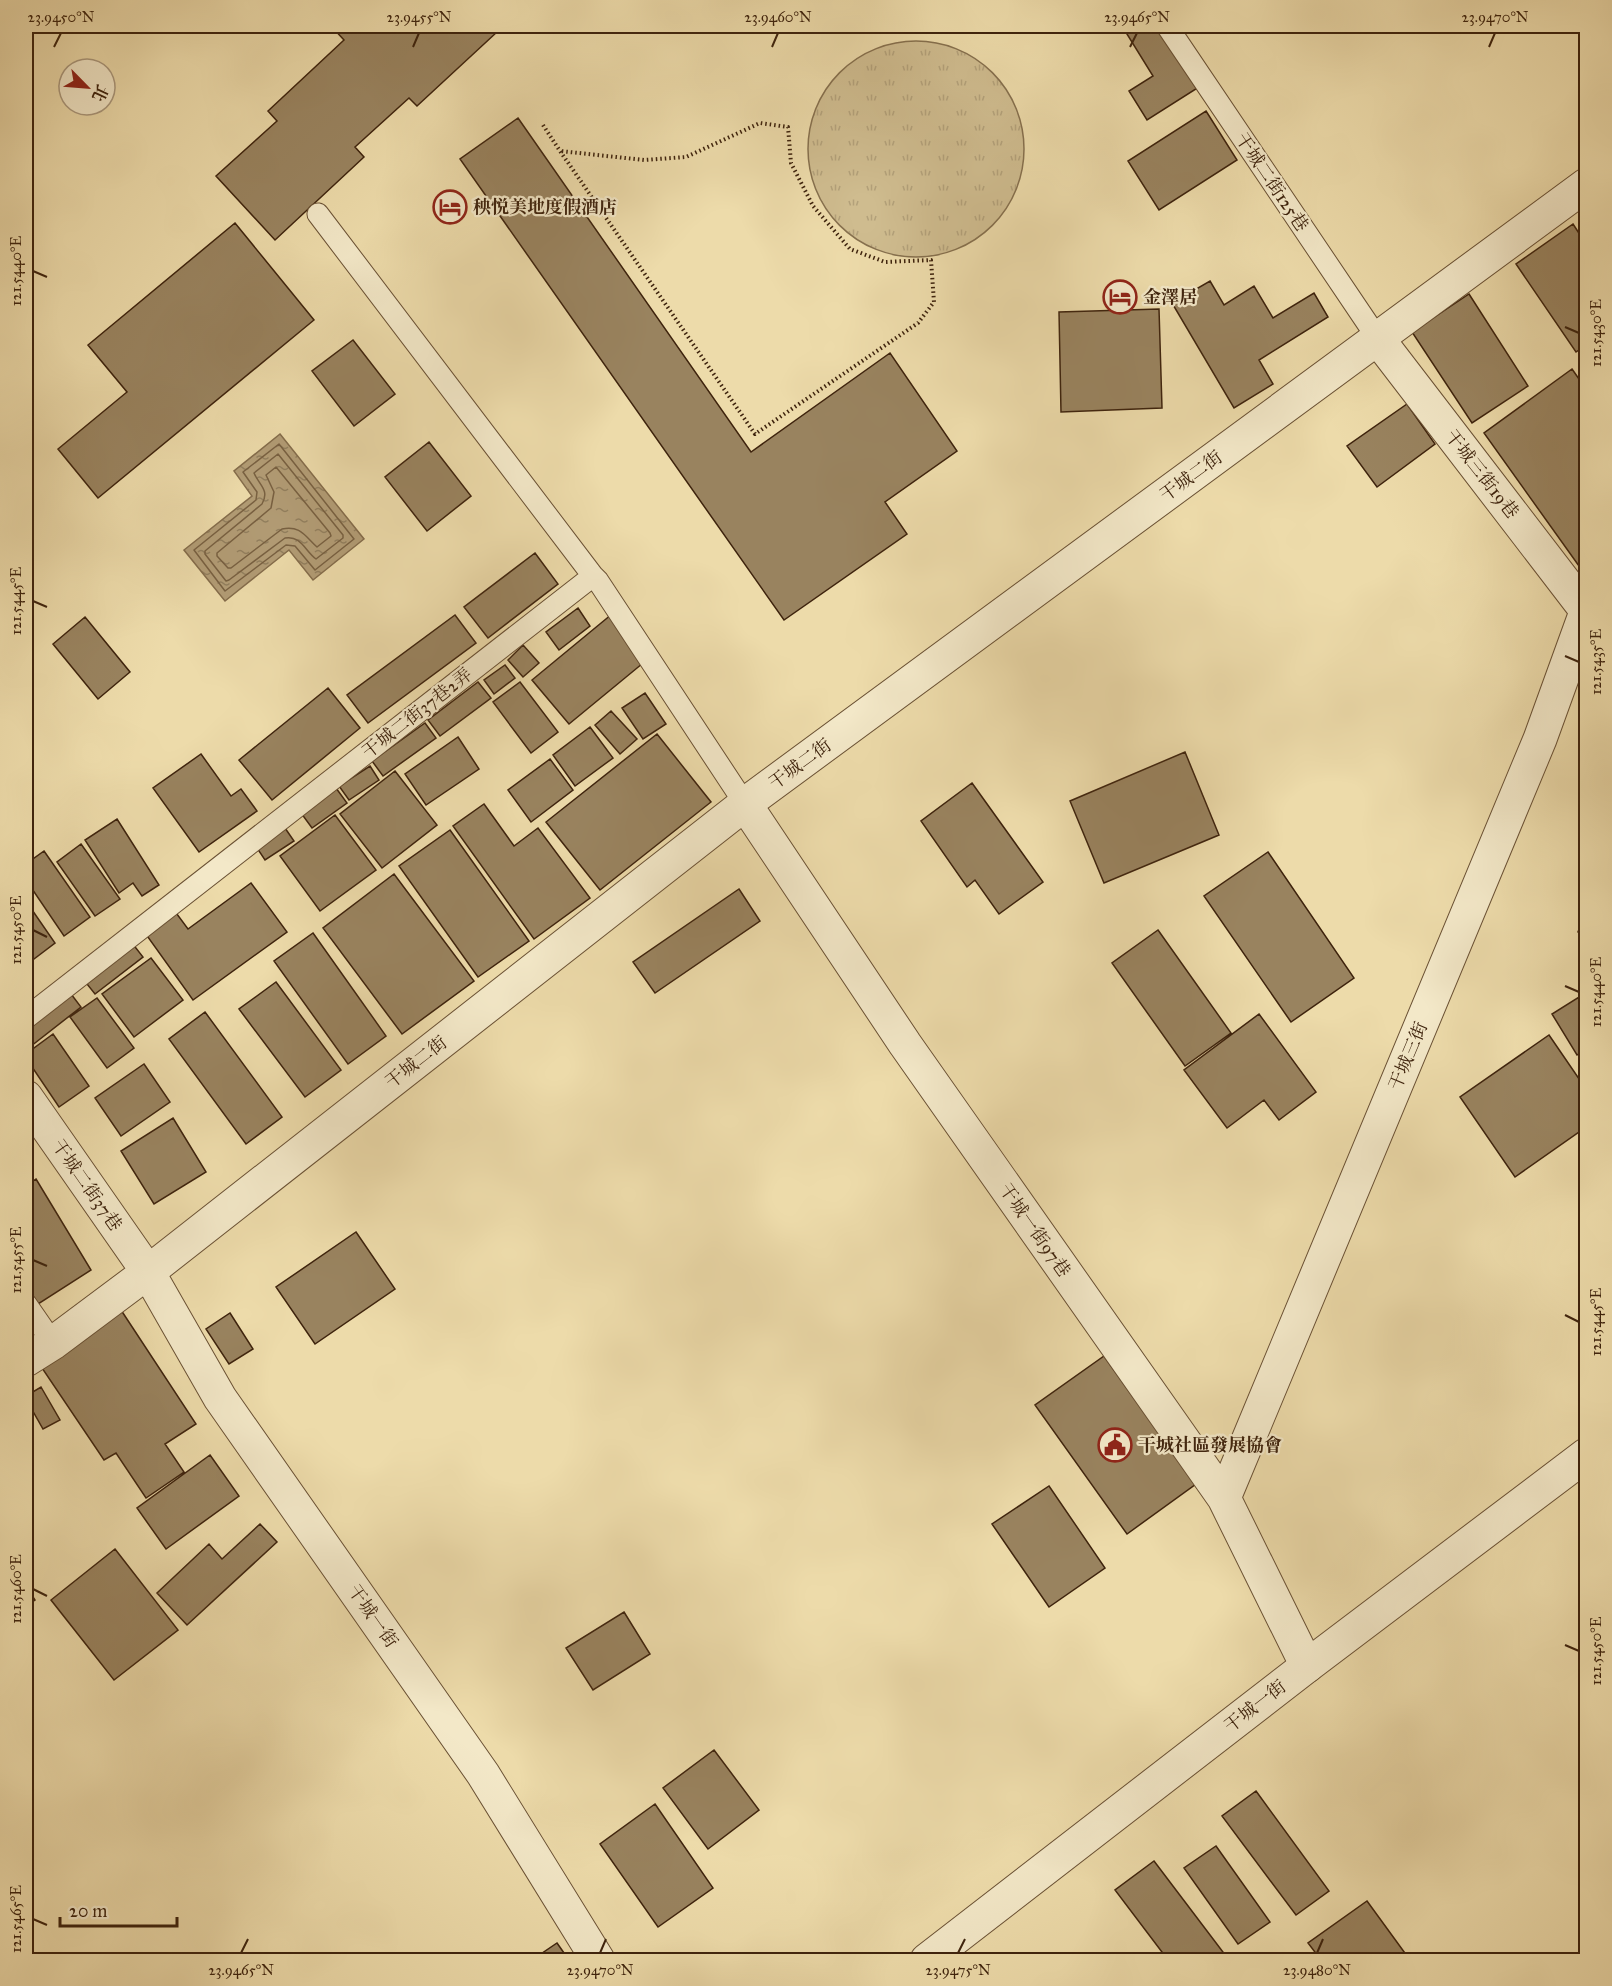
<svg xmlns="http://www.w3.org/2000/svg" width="1612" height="1986" font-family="'IM FELL Great Primer','Noto Serif TC',serif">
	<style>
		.grass { fill: url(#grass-tufts); stroke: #86704e; stroke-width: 1.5 }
		.water { fill: url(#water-ripples); stroke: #846c4b; stroke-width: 1.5 }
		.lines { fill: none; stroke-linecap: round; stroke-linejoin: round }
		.shore { stroke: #786041; stroke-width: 1.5 }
		.building { fill: #99835f; stroke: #3e230d; stroke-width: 1.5 }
		.service-casing { stroke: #6a5134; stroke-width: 23 }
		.minor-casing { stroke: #6a5134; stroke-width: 35 }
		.tertiary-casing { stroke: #6a5134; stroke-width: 35 }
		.path { stroke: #3e230d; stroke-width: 4; stroke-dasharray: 1.5 3; stroke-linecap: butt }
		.service { stroke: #f3e8c8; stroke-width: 21 }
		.minor { stroke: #f3e8c8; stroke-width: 33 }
		.tertiary { stroke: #f3e8c8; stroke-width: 33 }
		.ticks { fill: none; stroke: #3e230d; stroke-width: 2 }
		.labels { text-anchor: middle; stroke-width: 4.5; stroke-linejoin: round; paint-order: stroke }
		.street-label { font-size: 18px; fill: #3e230d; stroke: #f3e8c8 }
		.poi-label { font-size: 18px; font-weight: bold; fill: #3e230d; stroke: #f3e8c8; text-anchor: start }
		.neatline { fill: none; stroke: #3e230d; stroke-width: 2 }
		.ticks-label { font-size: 15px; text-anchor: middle; fill: #3e230d }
	</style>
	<defs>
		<pattern id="grass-tufts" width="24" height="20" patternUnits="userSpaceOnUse" patternTransform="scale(1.5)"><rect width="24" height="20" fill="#cfbc8f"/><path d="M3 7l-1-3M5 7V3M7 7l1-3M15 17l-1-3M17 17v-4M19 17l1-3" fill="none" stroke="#b3a17a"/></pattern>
		<pattern id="water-ripples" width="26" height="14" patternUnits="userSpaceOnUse" patternTransform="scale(1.5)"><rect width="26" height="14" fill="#b29c75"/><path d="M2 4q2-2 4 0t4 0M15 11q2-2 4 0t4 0" fill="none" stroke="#927f5e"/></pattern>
	</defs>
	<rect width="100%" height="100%" fill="#eddbaa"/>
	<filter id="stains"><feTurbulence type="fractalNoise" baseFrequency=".00333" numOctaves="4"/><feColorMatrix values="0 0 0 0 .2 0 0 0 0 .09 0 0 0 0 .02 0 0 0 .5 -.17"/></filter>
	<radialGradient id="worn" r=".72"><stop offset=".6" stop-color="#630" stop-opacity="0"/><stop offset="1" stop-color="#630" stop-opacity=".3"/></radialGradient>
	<path class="grass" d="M808 149a108 108 0 1 1 216 0a108 108 0 1 1-216 0Z"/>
	<path class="water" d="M280,434L364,539L313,580L289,550L225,601L184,550L252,496L234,471Z"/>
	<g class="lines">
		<path class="shore" d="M279,444L354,539L315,570L295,546L286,545L225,591L194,550L256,500L257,492L243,472Z
			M278,454L343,535V538L316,559C305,551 301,535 285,538L229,580L226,581L205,554V551L262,504C270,490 259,485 254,473Z
			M276,467L330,533L331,536L317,547C305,536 300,525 282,529L231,568H228L217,556V553L271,508L274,492L266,475Z"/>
	</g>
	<path class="building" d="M331,26H492L497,32L417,106L409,98L355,147L364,157L275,240L216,176L277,121L268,111L344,40Z
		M1122,26H1160L1199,87L1147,120L1129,91L1153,76Z
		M1206,111L1237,160L1159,210L1128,161Z
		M518,118L751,452L890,353L957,451L885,502L907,534L784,620L460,159Z
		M235,223L314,320L98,498L58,449L127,392L88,345Z
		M1573,224L1586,244V345L1576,352L1516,264Z
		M1210,281L1224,305L1254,286L1273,318L1314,293L1328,317L1259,360L1273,384L1234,408L1172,303Z
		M1469,294L1528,386L1472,423L1412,332Z
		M1159,309L1162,408L1061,412L1059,312Z
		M353,340L395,394L354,426L312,371Z
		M1572,369L1586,389V572L1584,573L1484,433Z
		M1407,404L1435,444L1377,487L1347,446Z
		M429,442L471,496L427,531L385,477Z
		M535,553L558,584L488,638L464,607Z
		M578,608L590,626L559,650L546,632Z
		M612,614L648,659L569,724L532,680Z
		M455,615L476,643L368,723L347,695Z
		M85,617L130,672L98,699L53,644Z
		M523,645L539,663L523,677L508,660Z
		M505,665L515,678L494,694L484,680Z
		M478,682L491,698L440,736L428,720Z
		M520,682L558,732L531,753L493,702Z
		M328,688L360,728L272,800L239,760Z
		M645,693L666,724L643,739L622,708Z
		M611,711L637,739L620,754L595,725Z
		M425,723L436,738L383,776L372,761Z
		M590,727L613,758L575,786L553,755Z
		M657,734L711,802L600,890L546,822Z
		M458,737L479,769L426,805L405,774Z
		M1185,752L1219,835L1104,883L1070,801Z
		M201,754L231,796L241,789L257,811L199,852L153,788Z
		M550,759L573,790L531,822L508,790Z
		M370,766L379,780L349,800L339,786Z
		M395,771L437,825L382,868L340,814Z
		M972,783L1043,882L999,914L975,880L967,887L921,821Z
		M336,788L347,803L312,828L301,813Z
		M484,804L514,846L538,828L590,898L534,939L453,826Z
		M335,815L376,870L320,911L280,856Z
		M117,819L159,885L142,896L133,883L119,893L85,840Z
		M285,828L294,841L265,860L257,848Z
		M450,830L529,941L478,977L399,866Z
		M81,844L120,899L95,916L57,862Z
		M44,851L90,917L64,936L26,880V864Z
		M1268,852L1354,978L1291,1022L1204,896Z
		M394,874L474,981L402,1034L323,928Z
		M251,883L287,932L193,1000L145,933L174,910L188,929Z
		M739,889L760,921L655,993L633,962Z
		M28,904L55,943L34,959L26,948V906Z
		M1586,913V936L1578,932Z
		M1158,930L1231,1033L1185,1066L1112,963Z
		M313,933L386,1036L348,1064L274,961Z
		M132,943L143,957L95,994L83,979Z
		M151,958L183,1000L134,1037L102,994Z
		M276,982L341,1070L305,1097L239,1009Z
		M68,990L81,1007L26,1050V1024Z
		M1579,997L1586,1010V1049L1577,1055L1552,1014Z
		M97,998L134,1048L107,1068L70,1017Z
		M205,1012L282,1117L246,1144L169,1039Z
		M1259,1014L1316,1092L1279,1120L1264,1100L1227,1128L1184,1070Z
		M53,1034L89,1086L59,1107L26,1058V1054Z
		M1549,1035L1586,1089V1127L1515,1177L1460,1097Z
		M144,1064L170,1102L121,1136L95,1098Z
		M173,1118L206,1172L154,1204L121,1151Z
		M36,1179L91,1270L35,1306L26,1291V1186Z
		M356,1232L395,1289L315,1344L276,1287Z
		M121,1310L196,1424L165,1444L184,1472L146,1498L116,1453L104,1460L40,1365Z
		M230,1313L253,1349L229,1364L206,1329Z
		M1104,1356L1196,1484L1127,1534L1035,1405Z
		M41,1387L60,1420L43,1429L26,1399V1396Z
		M210,1455L239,1496L166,1549L137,1508Z
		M1049,1486L1105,1568L1049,1607L992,1524Z
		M260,1524L277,1542L187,1625L157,1593L209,1544L222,1559Z
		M115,1549L178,1630L114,1680L51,1600Z
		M26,1586L35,1600L26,1606Z
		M624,1612L650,1654L593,1690L566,1648Z
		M714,1750L759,1810L708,1849L663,1788Z
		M1256,1791L1329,1891L1296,1915L1222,1816Z
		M655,1804L713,1888L658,1927L600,1844Z
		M1216,1846L1270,1922L1238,1944L1184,1868Z
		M1154,1861L1229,1960H1168L1115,1890Z
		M1367,1901L1410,1960H1321L1308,1943Z
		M557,1943L569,1960H532Z"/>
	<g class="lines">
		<defs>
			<path id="service" d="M1167,26L1378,339
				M318,214L593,576
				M26,1018L593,576L598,581L745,804
				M26,1304L53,1343"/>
			<path id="minor" d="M1378,339L1586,610
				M745,804L905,1044L1224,1498L1307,1666
				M26,1097L148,1272L220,1398L483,1774L598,1960
				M26,1360L53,1343L148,1272L745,804L1586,185
				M1224,1498L1540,739L1586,612"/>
			<path id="tertiary" d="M927,1960L1307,1666L1586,1455"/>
		</defs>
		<use href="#service" class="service-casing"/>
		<use href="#minor" class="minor-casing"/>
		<use href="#tertiary" class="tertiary-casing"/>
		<path class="path" d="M543,125L560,151L755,434L918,323L934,302L931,260L885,262L850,249L813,206L791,163L788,127L760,123L686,157L644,160L560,151"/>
		<use href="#service" class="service"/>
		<use href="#minor" class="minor"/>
		<use href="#tertiary" class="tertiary"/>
	</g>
	<path class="ticks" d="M54,47L61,33M413,47L419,33M772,47L778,33M1130,47L1137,33M1489,47L1495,33M33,271L47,277M1565,327L1579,333M33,601L47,607M1565,656L1579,662M33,930L47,937M1565,986L1579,992M33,1260L47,1266M1565,1315L1579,1322M33,1589L47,1596M1565,1645L1579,1651M33,1919L47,1925M241,1953L248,1939M600,1953L606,1939M958,1953L965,1939M1317,1953L1323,1939"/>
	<defs>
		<symbol id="hotel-ring" viewBox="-11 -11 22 22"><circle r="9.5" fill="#f3e8c8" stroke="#8f2418" stroke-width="1.5"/><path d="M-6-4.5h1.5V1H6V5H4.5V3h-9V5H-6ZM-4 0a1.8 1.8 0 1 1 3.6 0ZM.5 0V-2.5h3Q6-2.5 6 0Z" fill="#8f2418"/></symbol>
		<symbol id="civic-ring" viewBox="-11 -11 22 22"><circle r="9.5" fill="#f3e8c8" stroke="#8f2418" stroke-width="1.5"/><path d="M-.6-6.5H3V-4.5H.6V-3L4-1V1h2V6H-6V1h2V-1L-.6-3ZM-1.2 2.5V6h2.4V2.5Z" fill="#8f2418"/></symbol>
	</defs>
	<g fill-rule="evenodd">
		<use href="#hotel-ring" x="431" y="188" width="38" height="38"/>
		<use href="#hotel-ring" x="1101" y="278" width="38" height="38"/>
		<use href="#civic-ring" x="1096" y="1426" width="38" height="38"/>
	</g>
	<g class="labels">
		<g class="street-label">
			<text transform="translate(1272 182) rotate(56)" y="6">干城二街125巷</text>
			<text transform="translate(1482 474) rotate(52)" y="6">干城三街19巷</text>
			<text transform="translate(1191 476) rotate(-36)" y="6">干城二街</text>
			<text transform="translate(417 713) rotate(-38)" y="6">干城二街37巷2弄</text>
			<text transform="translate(800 764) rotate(-36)" y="6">干城二街</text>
			<text transform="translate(1408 1056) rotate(-67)" y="6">干城三街</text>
			<text transform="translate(416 1062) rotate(-38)" y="6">干城二街</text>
			<text transform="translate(87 1185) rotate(55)" y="6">干城二街37巷</text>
			<text transform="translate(1035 1230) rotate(55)" y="6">干城一街97巷</text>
			<text transform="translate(373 1616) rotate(55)" y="6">干城一街</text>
			<text transform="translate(1255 1706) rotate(-38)" y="6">干城一街</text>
		</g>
		<g class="poi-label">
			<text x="473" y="213">秧悦美地度假酒店</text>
			<text x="1143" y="303">金澤居</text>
			<text x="1138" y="1451">干城社區發展協會</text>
		</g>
	</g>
	<rect width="1612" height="1986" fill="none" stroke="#eddbaa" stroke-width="66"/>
	<g transform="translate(87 87) rotate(115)"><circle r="28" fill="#f3e8c8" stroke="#ab997d" stroke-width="1.5"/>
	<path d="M0-4.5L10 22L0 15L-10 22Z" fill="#8f2418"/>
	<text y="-9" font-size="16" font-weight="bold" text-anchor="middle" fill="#3e230d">北</text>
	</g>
	<path d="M60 1917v9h117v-9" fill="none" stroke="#3e230d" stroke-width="3"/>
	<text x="69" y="1917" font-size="18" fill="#3e230d" stroke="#f3e8c8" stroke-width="4.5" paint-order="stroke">20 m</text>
	<rect x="33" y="33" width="1546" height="1920" class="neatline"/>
	<g class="ticks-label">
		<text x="61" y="22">23.9450°N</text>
		<text x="419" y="22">23.9455°N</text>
		<text x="778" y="22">23.9460°N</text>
		<text x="1137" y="22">23.9465°N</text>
		<text x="1495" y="22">23.9470°N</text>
		<text transform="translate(16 271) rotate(-90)" y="5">121.5440°E</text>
		<text transform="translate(1596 333) rotate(-90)" y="5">121.5430°E</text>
		<text transform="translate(16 601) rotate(-90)" y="5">121.5445°E</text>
		<text transform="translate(1596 662) rotate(-90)" y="5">121.5435°E</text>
		<text transform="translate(16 930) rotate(-90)" y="5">121.5450°E</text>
		<text transform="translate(1596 992) rotate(-90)" y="5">121.5440°E</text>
		<text transform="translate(16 1260) rotate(-90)" y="5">121.5455°E</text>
		<text transform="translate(1596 1322) rotate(-90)" y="5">121.5445°E</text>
		<text transform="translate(16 1589) rotate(-90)" y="5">121.5460°E</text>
		<text transform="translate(1596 1651) rotate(-90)" y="5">121.5450°E</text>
		<text transform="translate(16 1919) rotate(-90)" y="5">121.5465°E</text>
		<text x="241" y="1975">23.9465°N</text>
		<text x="600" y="1975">23.9470°N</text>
		<text x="958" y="1975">23.9475°N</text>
		<text x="1317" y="1975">23.9480°N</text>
	</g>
	<rect width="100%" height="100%" filter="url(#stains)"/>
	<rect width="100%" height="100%" fill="url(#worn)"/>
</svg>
